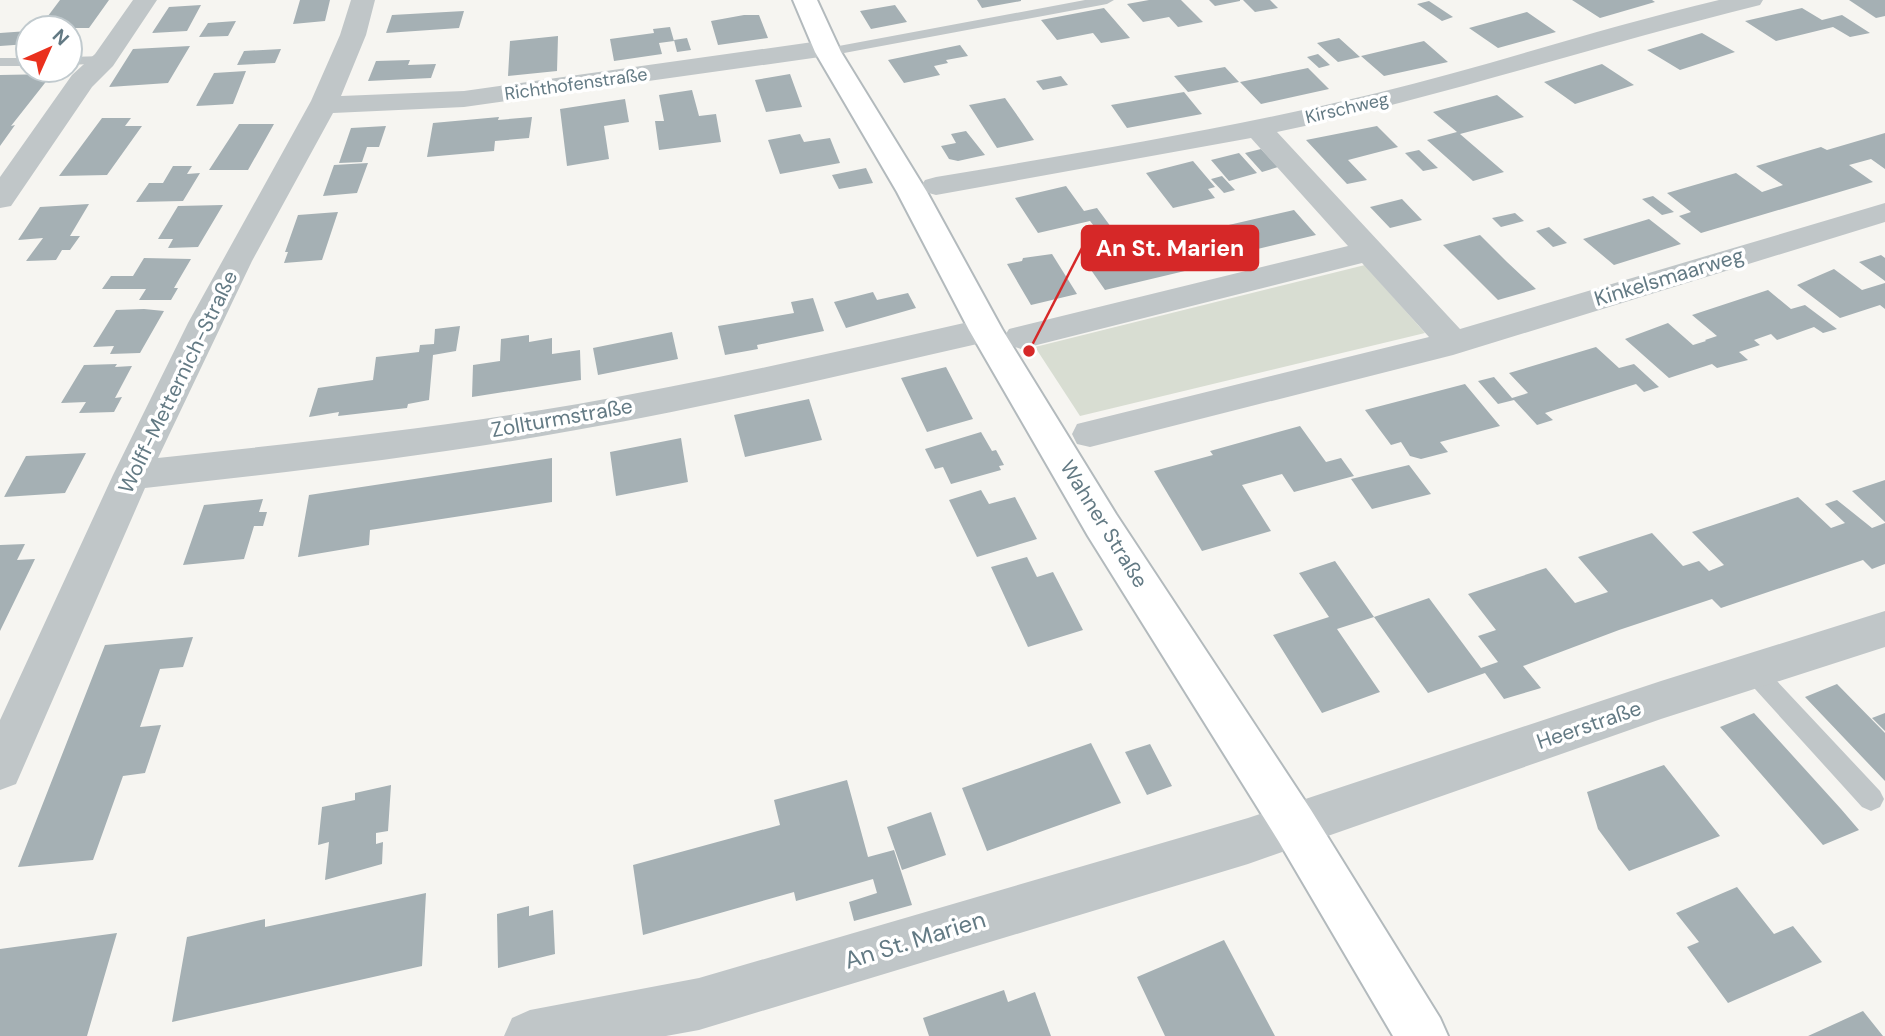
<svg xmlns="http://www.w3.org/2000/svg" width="1885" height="1036" font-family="'DM Sans',sans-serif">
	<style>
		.green { fill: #d8ddd2 }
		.building { fill: #a5b0b4 }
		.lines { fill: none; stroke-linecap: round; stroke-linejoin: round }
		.secondary-casing { stroke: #b3babd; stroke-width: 4 }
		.lane { fill: #c0c6c8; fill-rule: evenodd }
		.street { fill: #c0c6c8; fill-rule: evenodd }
		.secondary { fill: #fff; fill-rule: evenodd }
		.labels { text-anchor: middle; stroke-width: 7; stroke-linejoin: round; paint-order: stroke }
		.far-street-label { font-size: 18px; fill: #637a84; stroke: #fff }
		.street-label { font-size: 21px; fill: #637a84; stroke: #fff }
		.near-street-label { font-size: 24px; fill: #637a84; stroke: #fff }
		.leader { fill: none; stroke: #d62828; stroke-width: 2.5 }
		.callout-dot { fill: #d62828; stroke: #fff; stroke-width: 2.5 }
		.callout { fill: #d62828; stroke: #d62828; stroke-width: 2.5 }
		.callout-label { font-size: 23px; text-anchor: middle; font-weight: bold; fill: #fff }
	</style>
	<rect width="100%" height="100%" fill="#f6f5f1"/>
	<path class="green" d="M1365,265L1425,333L1080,416L1035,347Z"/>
	<path class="building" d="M60,0H109L89,28H39Z
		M300,0H330L325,21L293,24Z
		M977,0H1021V1L982,8Z
		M1149,0H1181L1203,22L1178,27L1169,17L1143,22L1127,4Z
		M1209,0H1240V1L1215,6Z
		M1243,0H1270L1278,8L1255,12Z
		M1572,0H1652L1655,2L1600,18Z
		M1849,0H1885V16L1876,18Z
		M1429,1L1453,17L1442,21L1417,4Z
		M201,5L187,31L152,33L169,7Z
		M895,5L907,22L871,29L860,11Z
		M1104,8L1130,38L1101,43L1093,33L1057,40L1041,20Z
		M1802,8L1822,20L1842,15L1870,33L1850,37L1833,27L1776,41L1745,21Z
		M464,11L459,28L386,33L392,15Z
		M1527,12L1556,32L1498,48L1469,28Z
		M744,15H759L768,38L718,45L711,21Z
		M236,21L228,36L199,37L208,23Z
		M670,27L674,41L659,43L662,54L614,61L610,39L654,33L653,29Z
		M28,31V44L0,46V33Z
		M1702,33L1735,52L1680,70L1647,50Z
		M558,36L557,71L508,76L510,41Z
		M687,38L691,50L677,52L674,40Z
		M1339,38L1360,57L1338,62L1317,43Z
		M1424,41L1448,62L1384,76L1361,56Z
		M960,45L968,56L946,60L948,63L934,66L940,75L904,83L888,60Z
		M190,46L168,83L109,87L133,49Z
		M281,49L275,63L237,65L244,51Z
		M1318,54L1330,65L1319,68L1307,57Z
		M410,60L408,65L436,64L431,78L368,81L376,61Z
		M1602,64L1634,85L1575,104L1544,82Z
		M1225,67L1239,82L1188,92L1174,76Z
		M1308,68L1329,89L1261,104L1240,82Z
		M246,71L233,104L196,106L214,73Z
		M52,74L11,126L15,125L0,146V75Z
		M790,74L802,107L766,112L755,80Z
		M1061,76L1068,85L1043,90L1036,81Z
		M692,90L699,116L716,114L721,142L659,150L655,121H664L659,95Z
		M1184,92L1202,114L1127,128L1111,105Z
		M1497,95L1524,117L1460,134L1504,172L1473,181L1427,140L1457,132L1433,112Z
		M1005,98L1019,118L1034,140L997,148L969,105Z
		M625,99L629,122L604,126L609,159L567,166L560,109Z
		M499,117L498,120L532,117L529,138L495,141L494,151L427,157L433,123Z
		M102,118H131L125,126H142L107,175L59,176Z
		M239,124H274L248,170H209Z
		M386,126L379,147H367L362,162L339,163L351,128Z
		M1377,126L1398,147L1348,160L1367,180L1347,184L1306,140Z
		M966,131L985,155L958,161L949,159L941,146L956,143L951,134Z
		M1885,133V169L1871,159L1849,165L1873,182L1701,233L1679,216L1691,212L1667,193L1736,173L1762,192L1783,185L1756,166L1821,147L1827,150Z
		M800,134L804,142L830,138L840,163L780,174L768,140Z
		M1261,149L1278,167L1262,172L1245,153Z
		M1419,150L1438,168L1423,171L1405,153Z
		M1239,153L1257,173L1229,181L1211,160Z
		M1193,161L1215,187L1208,189L1215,198L1173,208L1146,173Z
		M368,163L357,193L323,196L334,165Z
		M173,166H192L187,174L200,173L183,201L136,202L149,183H163Z
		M866,168L873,183L839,189L832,175Z
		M1222,176L1235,190L1224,193L1211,179Z
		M1066,186L1084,211L1097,208L1111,227L1097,230L1090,221L1038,233L1015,198Z
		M1653,196L1674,212L1662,215L1642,199Z
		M1402,199L1422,220L1390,228L1370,207Z
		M89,204L70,236H80L70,250H62L56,260L26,261L43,238L18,240L40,207Z
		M223,205L198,247L168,248L173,239H158L178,206Z
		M1294,210L1316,235L1241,253L1220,227Z
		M338,212L322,260L284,263L288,252H285L298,215Z
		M1515,213L1524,221L1501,227L1492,218Z
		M1649,219L1681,244L1614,265L1583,239Z
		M1549,227L1567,243L1553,247L1536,231Z
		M1480,235L1507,262L1536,289L1498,300L1443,245Z
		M1166,240L1189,270L1105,290L1084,260Z
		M1052,254L1077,294L1031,305L1007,264L1022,261L1023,258Z
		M1881,255L1885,258V281L1859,262Z
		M144,258L191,259L174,288H178L171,300H139L146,289H102L111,276H133Z
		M1834,269L1862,290L1885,283V309L1880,305L1840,318L1797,285Z
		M1768,290L1791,309L1805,305L1837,329L1823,333L1814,327L1777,340L1771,334L1754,340L1760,345L1739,352L1748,360L1717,368L1712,364L1669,378L1625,339L1668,323L1693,345L1706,341L1705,340L1717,336L1692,315Z
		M873,292L877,300L908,293L916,308L846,328L834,302Z
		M813,298L824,331L757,345L758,349L725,355L718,326L794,313L791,302Z
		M144,309L164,311L140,353L110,354L114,346L93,347L116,310Z
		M460,326L456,351L433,355L429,400L408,404L407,408L338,416L339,412L309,417L318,388L373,380L376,357L419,352L420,345L434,344L435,329Z
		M672,332L678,359L598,375L593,348Z
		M529,335V342L552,338V354L580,350L581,380L472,397L473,365L500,361L501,339Z
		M1596,347L1619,368L1634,364L1659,387L1644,392L1636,384L1545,413L1553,420L1537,425L1514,400L1498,404L1478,381L1494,377L1512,398L1528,393L1509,373Z
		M117,364L115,367L132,366L115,398L122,397L114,412L79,413L86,402L61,403L84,365Z
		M946,367L973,419L927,432L901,378Z
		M1465,384L1500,426L1440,442L1448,452L1421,459L1410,456L1401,442L1391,445L1365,410Z
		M809,399L822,440L745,457L734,415Z
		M1300,426L1326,462L1341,458L1354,476L1294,492L1282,474L1242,485L1271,531L1202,551L1154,471L1213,455L1210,451Z
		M981,432L992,451L996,450L1004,465L999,466L1001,470L951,484L943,467L935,469L925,449Z
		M681,438L688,482L616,496L610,452Z
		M86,453L65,493L4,497L26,456Z
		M552,458V502L370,530L369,545L298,557L309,495Z
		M1409,465L1431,494L1372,509L1351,479Z
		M1885,480V522L1852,491Z
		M981,490L989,504L1015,497L1037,539L977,557L949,500Z
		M1798,497L1831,528L1845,523L1825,504L1837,500L1872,528L1885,523V564L1872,569L1863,560L1721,608L1712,599L1619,630L1523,666L1541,688L1504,699L1485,673L1428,693L1374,617L1337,629L1380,692L1322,713L1273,635L1329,617L1299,573L1335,561L1374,617L1429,598L1481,668L1498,662L1478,636L1496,630L1468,594L1546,568L1575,603L1608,592L1578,557L1652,533L1683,566L1699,561L1709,571L1724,565L1692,532Z
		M263,499L259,512H267L263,526H254L244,559L183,565L204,505Z
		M25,544L17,560L35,559L0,631V545Z
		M1027,557L1037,577L1053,572L1083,630L1028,647L991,567Z
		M193,637L183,667L160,669L140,727L161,725L145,773L123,776L93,860L18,867L105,645Z
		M1837,684L1885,733V781L1805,697Z
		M1754,713L1841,809L1859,830L1823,845L1720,727Z
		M1885,713V731L1872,718Z
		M1091,743L1121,803L987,851L962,788Z
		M1150,744L1172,786L1147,795L1125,752Z
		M1664,765L1720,836L1629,871L1598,829L1587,792Z
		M847,780L868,857L894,850L912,905L854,921L849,902L877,893L873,879L796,901L794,892L643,935L633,865L780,825L774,800Z
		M391,785L388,831L376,833V844L383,842L382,864L325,880L329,842L318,845L322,807L355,800V793Z
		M931,812L946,855L902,870L887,827Z
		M1737,887L1774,934L1793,926L1822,962L1728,1003L1687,947L1699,942L1676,913Z
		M426,893L422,966L172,1022L187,937L265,919V927Z
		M529,906V916L553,910L555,954L498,968L497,914Z
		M117,933L87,1036H0V949Z
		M1224,940L1275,1036H1165L1137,977Z
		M1004,990L1008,1002L1035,992L1051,1036H929L923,1018Z
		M1863,1011L1883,1036H1808Z"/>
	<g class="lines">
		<defs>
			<path id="secondary" d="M793,0H817L841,52L927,192L1002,329L1116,514L1311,810L1440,1018L1448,1036H1393L1279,842L1088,536L969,330L897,192L815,52Z"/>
		</defs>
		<use href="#secondary" class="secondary-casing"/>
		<path class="lane" d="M1085,0H1114L1107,4L828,56L821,52L828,48Z
			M104,56L111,60L109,63L70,65V57Z
			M0,58H28V66H0Z
			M1753,661L1761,664L1880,791L1884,799L1880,807L1871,811L1862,807L1745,678L1741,671L1745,664Z"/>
		<path class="street" d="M133,0H157L113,66L92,87L11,206L0,208V177L72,75L95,54Z
			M351,0H375L366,35L341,96L464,91L827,40L836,42L840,48L836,54L827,56L464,107L333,113L252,261L158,458C298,443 439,428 578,404C715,380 850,349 986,318L998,322L1003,330L998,338L986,342C850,373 714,406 576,430C433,456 289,472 145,488L16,784L0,790V720L113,475L188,323L311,101L340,35Z
			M1719,0H1763L1760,5C1598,45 1440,97 1277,132L1460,329L1885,203V222L1453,355L1090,447L1077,444L1072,434L1077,424L1429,337L1362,263L1021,349L1009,345L1004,337L1009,329L1348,246L1251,138L936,195L925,192L921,186L925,180L936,177C1084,152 1232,128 1377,93C1492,65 1604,27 1719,0Z
			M1885,611V647L1661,719L1248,864L699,1030L666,1036H504L512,1018L530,1010L699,978L1248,818L1661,681Z"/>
		<use href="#secondary" class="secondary"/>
	</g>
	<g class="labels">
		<g class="far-street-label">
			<text transform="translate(576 84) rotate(-8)" y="6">Richthofenstraße</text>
			<text transform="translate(1347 108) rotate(-13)" y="6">Kirschweg</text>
		</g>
		<g class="street-label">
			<text transform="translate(1669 277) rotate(-17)" y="7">Kinkelsmaarweg</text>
			<text transform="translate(178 382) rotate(-64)" y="7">Wolff-Metternich-Straße</text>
			<text transform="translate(562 418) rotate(-10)" y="7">Zollturmstraße</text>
			<text transform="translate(1104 524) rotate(58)" y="7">Wahner Straße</text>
			<text transform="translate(1589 725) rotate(-19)" y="7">Heerstraße</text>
		</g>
		<g class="near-street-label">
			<text transform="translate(915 940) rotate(-17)" y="8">An St. Marien</text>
		</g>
	</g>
	<path class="leader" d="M1029 351L1082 248"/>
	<circle class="callout-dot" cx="1029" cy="351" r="7"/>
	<rect class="callout" x="1082" y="226" width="176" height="44" rx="7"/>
	<g class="callout-label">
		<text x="1170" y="256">An St. Marien</text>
	</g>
	<g transform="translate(49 49) rotate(45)"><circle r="33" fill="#ffffff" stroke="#c1cace" stroke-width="2"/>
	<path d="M0-5L12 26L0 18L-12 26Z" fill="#ea301d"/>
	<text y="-10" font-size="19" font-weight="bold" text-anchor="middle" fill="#637a84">N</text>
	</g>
</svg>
